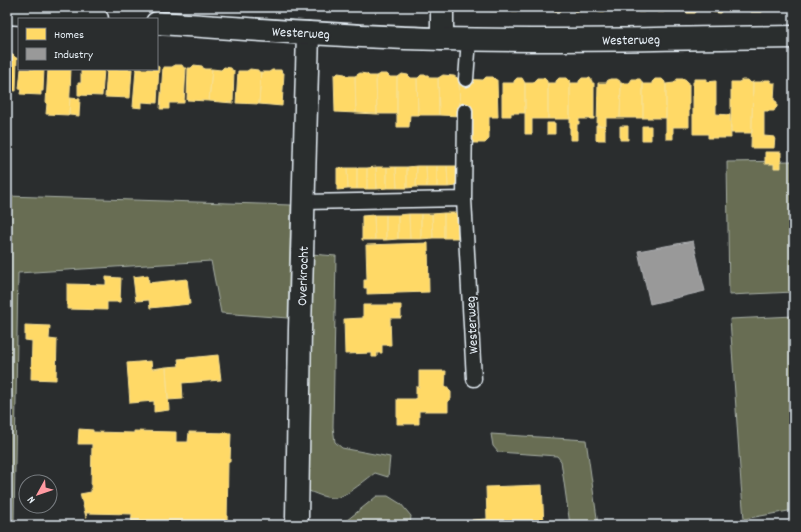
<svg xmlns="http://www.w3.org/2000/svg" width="801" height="532" font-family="Dekko,sans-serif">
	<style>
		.green { fill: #676d53; stroke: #a8afa6 }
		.homes { fill: #ffd966; stroke: #f8e092 }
		.industry { fill: #999; stroke: #b1b3b6 }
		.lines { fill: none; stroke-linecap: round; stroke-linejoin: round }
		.lane-casing { stroke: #e8f1f8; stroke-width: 17 }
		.street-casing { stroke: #e8f1f8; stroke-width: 25 }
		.secondary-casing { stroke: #e8f1f8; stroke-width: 25 }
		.lane { stroke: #2a2d2e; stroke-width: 14 }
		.street { stroke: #2a2d2e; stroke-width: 22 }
		.secondary { stroke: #2a2d2e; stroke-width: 22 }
		.labels { text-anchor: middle; stroke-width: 4; stroke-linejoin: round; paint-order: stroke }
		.street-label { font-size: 14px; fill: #e8f1f8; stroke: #2a2d2e }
	</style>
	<rect width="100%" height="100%" fill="#2a2d2e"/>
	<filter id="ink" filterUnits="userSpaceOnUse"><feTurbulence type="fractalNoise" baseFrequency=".025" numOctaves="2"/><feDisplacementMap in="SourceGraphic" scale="8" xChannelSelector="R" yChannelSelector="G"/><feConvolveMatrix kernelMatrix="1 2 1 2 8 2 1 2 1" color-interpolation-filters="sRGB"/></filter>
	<g filter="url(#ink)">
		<path class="green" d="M794,161V292L729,295L727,162Z
			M7,196L291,205L288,318L221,313L211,261L18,273L14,525H7Z
			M311,254L336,256L333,427L335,442L342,448L390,457L388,477L375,473C365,480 345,498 334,498C324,498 315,493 306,490Z
			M794,316V510L744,519L741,484L730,319Z
			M491,434L586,440L598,525H570L561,461L557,456L498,452L493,446Z
			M377,496H388L401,504L411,516L410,525H397L388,521L379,523L375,525H341Z"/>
		<path class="homes" d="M380,7H395L393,9H382Z
			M466,7H479L476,10L468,11Z
			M487,7H508H500L497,11H490Z
			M508,7H529V8L521,7L518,11H511Z
			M529,7H550V8H541L539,11H531Z
			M550,7H571V8H563L560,11H553Z
			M571,7H592V8H584L581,11H574Z
			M593,7H614V9H606L604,12H598L596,9H593Z
			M614,7H633V9H630L629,12H623L621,9H614Z
			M633,7H654V9H646L644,12H638L636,9H633Z
			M654,7H675V9H665L664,12H657L656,9H654Z
			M683,7H706V10H698L695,13H687L686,10H683Z
			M709,7H732H724L720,13L713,12Z
			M740,7H765L762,12H751L749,7Z
			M7,54L13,55L16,58H17L16,91L7,90Z
			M175,65H182L184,68H186L184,103H169V109H160L163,67H172Z
			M194,65L202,66L204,69H212L209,101L187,100L188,68H191Z
			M157,66L159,67L157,103L142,102V108L133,107L136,69H157Z
			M224,67L231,68L233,71L234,70L233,103L209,101L212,69L221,70Z
			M21,69H44L43,91H41V95L20,94L21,89H19Z
			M48,69H71L69,115L46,114L47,103H46Z
			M81,69H104L102,96L78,95V83H81Z
			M107,69H132L130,98L105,97Z
			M250,69L258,70L259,72H261L259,104L236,103L238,71H247Z
			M272,70H281L282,73H284L282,106L259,104L261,72H269Z
			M338,73L345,74L347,76H355L356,113L335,112L334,75H336Z
			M360,73L367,74L369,76H376L377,114L356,113L355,76Z
			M380,74H387L390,77H397V114H377L376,76Z
			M402,74L408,75L411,78H417L418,115H410L409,127H397V77H398Z
			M421,75H428L430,78H438L439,115H418L417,78H418Z
			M443,75L454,76L459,79L460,116L439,115L438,78Z
			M486,77H493L496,80H497L498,117H489V139L485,143H473V111L460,110L459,79L483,80Z
			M517,78H522L525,83V113H511V116H502V83H514V81Z
			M537,78H544L547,81V83H548V119H532V134H525V83H534V81Z
			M559,78H567L570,81L569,83H570V119H548V83H556V81Z
			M582,78H590L592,81V83H594V119H579V124H577V140H570V83H579V81Z
			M610,79H617L620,81V83H621L620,118H606V125L597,126L598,83H607V81Z
			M632,79H640L642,82V83L643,84V118H620L621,83H629L630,82Z
			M655,79H662L665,82V84H666V118H643V84H652V82Z
			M677,79H685L688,82L687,84H689V127H673V139H666V84L674,83L675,82Z
			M694,79H707V82L716,81V114L730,115L731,138H708V134H693V82H694Z
			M742,80H748L751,83L753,82L752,133H731V82H739Z
			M764,80H770L772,83H775L774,100L777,102V107L775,109L774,111H764V136L775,137L774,148H751L753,82H761Z
			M70,98L80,99L79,116L69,115Z
			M547,123H555V134H547Z
			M596,125L605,126V140H596Z
			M620,126H628V140H620Z
			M642,126H651V140H642Z
			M765,152H781V168H774V164H765Z
			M417,166L416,187L407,188V167Z
			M417,166H426L427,187H416Z
			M426,166H437V187H427Z
			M437,166H447L448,187H437Z
			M447,166H456L457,186L448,187Z
			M376,167H387V188L377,189Z
			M376,167L377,189H367V168Z
			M387,167H396L397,188H387Z
			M396,167H407V188H397Z
			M337,168H347L348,189L337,190Z
			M347,168H357V189H348Z
			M357,168H367V189H357Z
			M444,213H457L458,238H444Z
			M444,213V238H433L432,214Z
			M409,214H421V239H410Z
			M409,214L410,239H398V215Z
			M421,214H432L433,238L421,239Z
			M374,215H386V240H375Z
			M374,215L375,240H362V216Z
			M386,215H398V239L386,240Z
			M428,243L429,292L367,294V288H364V280H367L366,245Z
			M148,275L149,283L187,279L190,304L150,308L149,300L136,301L133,277Z
			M106,277L121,278L120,302H107V310L67,309V284L106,285Z
			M363,305H401V318H390L391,345H382V353H377V357H372V353L345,354L344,319L363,318Z
			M25,325L50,326L49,339L57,340L56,380L31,379L32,341L25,340Z
			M218,355L221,380L182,383L183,399L168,400L166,367L179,366L178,359Z
			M151,361L152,369L166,367L169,410L154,412V401L130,403L127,363Z
			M419,371H446L445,387H448V389L451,392V399L448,401V411H419V424H397V399H416V387H419Z
			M79,429L93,430V432L134,433V431L176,432V442H188L189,432L231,433L230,462H228L227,525H131L132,514L86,513L87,517H86L80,494L91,492L92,444H78Z
			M542,485L544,525H473L472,520L487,519L486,487Z"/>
		<path class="industry" d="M693,241L705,291L650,304L638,251Z"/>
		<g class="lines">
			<defs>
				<path id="lane" d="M466,79L469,39
					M465,111L464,199L474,379
					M304,202L464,199"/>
				<path id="street" d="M442,39V7
					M297,518L300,329L308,33"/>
				<path id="secondary" d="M7,13L97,19
					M157,23C252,29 347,37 442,39C559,42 677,38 794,37"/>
			</defs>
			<use href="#lane" class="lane-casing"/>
			<use href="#street" class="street-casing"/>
			<use href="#secondary" class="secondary-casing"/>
			<use href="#lane" class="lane"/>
			<use href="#street" class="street"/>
			<use href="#secondary" class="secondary"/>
		</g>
	</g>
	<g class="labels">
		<g class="street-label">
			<text transform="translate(301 32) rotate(3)" y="5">Westerweg</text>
			<text transform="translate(631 39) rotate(-1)" y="5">Westerweg</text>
			<text transform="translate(302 276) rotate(-88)" y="5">Overkrocht</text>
			<text transform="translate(471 325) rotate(-93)" y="5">Westerweg</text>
		</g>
	</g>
	<rect width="801" height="532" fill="none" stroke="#2a2d2e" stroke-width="24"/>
	<rect x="12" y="12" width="777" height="508" fill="none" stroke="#e8f1f8" stroke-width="1.5" filter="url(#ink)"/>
	<rect x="18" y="18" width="140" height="52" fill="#2a2d2e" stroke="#767b7f"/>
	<rect x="26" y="28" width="20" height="12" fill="#ffd966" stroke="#767b7f"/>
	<text x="54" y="38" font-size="12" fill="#e8f1f8">Homes</text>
	<rect x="26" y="48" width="20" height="12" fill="#999999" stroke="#767b7f"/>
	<text x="54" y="58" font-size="12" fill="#e8f1f8">Industry</text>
	<g transform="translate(38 494) rotate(230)"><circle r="19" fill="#2a2d2e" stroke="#767b7f"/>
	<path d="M0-3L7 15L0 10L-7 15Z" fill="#ff9aa2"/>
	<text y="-6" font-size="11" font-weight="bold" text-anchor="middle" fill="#e8f1f8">N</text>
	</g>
</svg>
